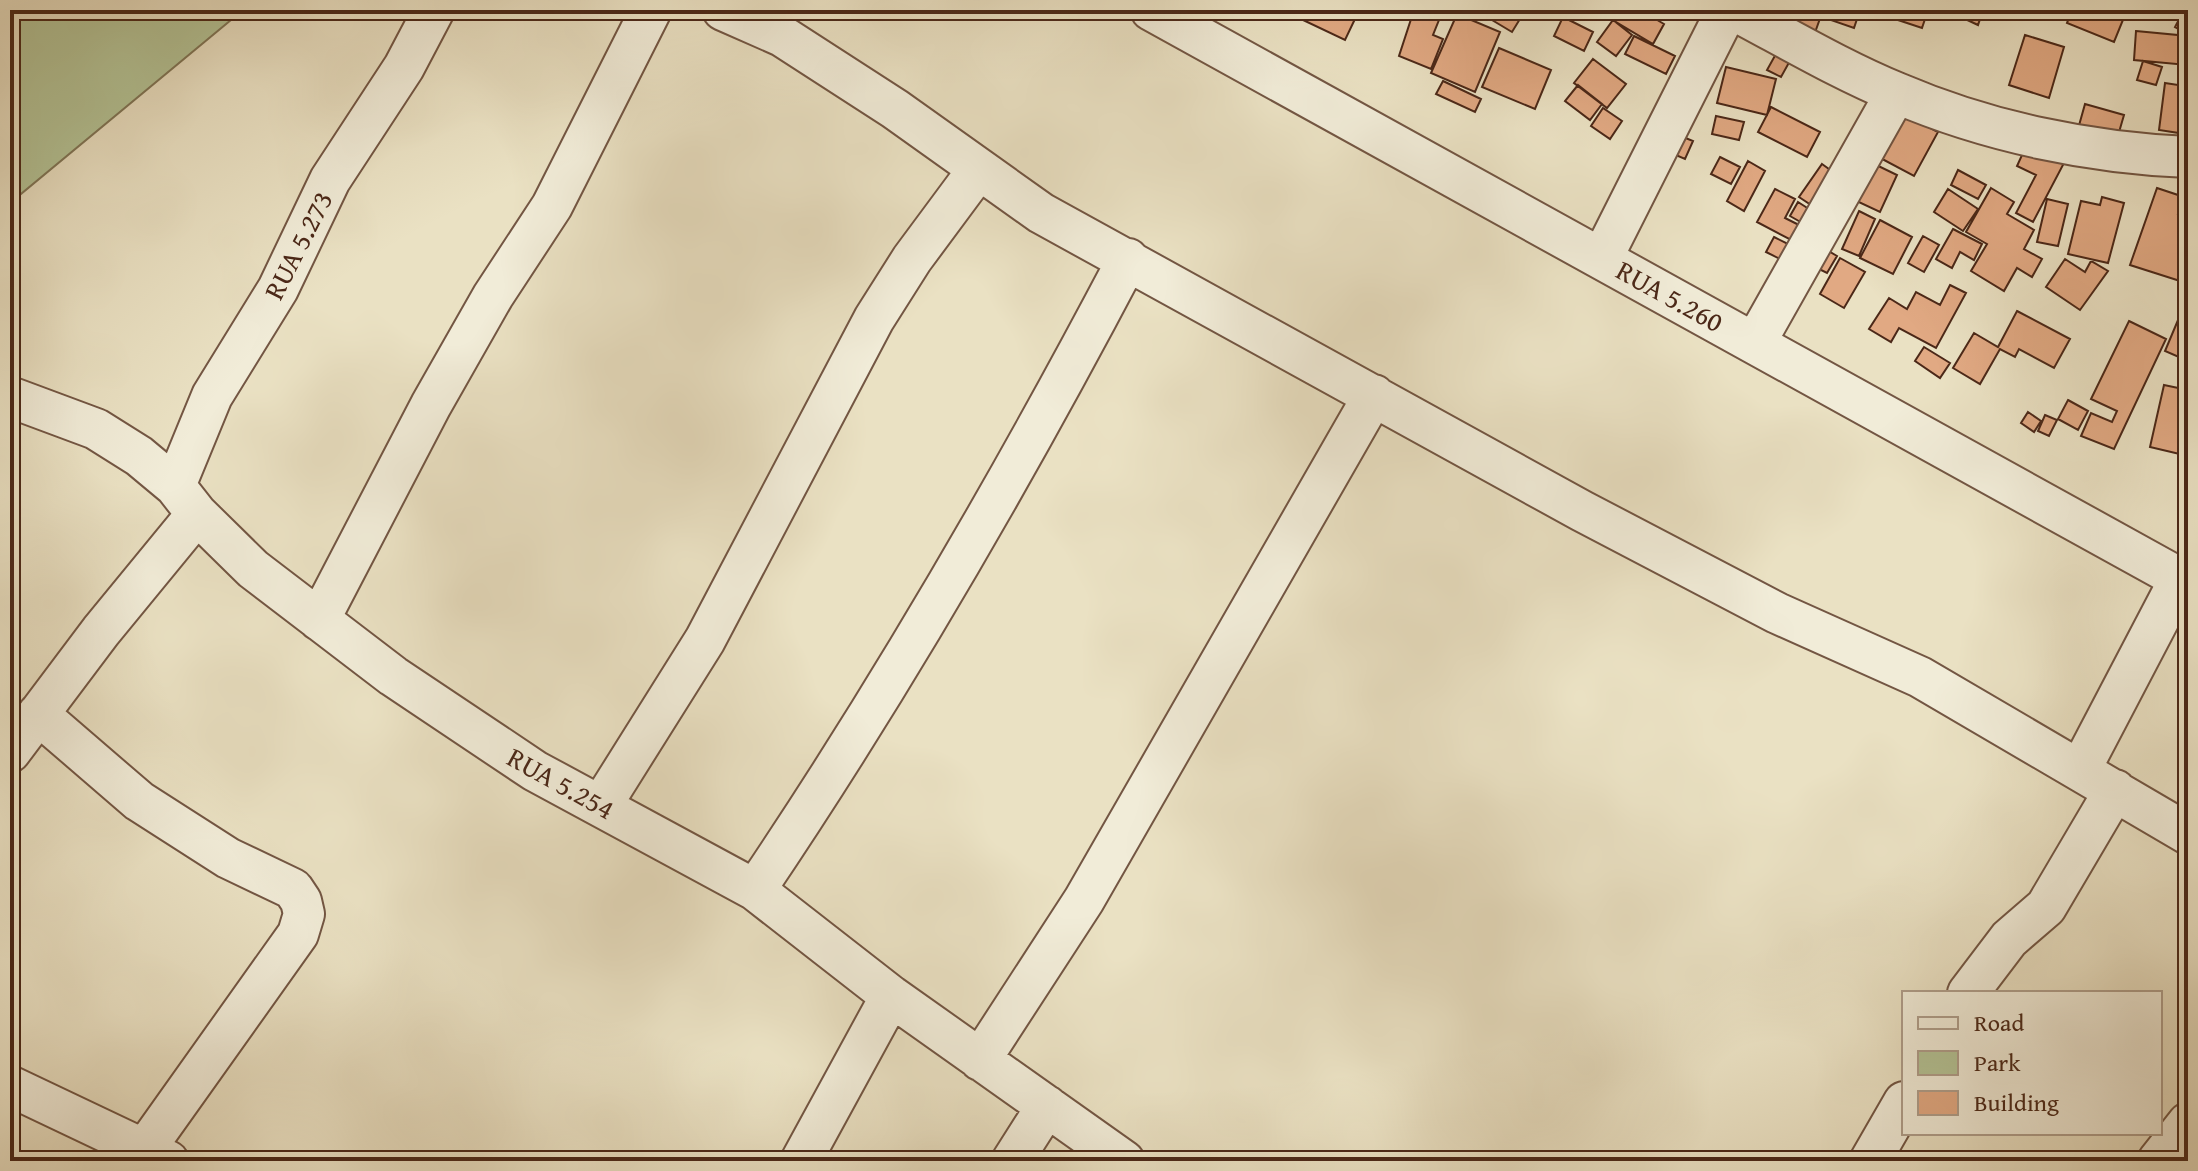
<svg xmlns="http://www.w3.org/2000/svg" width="2198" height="1171" font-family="'Gentium Book Plus',serif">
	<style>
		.green { fill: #b4c396; stroke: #807657; stroke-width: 2 }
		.building { fill: #e1a983; stroke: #4b2818; stroke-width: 2 }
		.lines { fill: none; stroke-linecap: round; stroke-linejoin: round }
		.street-casing { stroke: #735643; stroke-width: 44 }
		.street { stroke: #f1ecd8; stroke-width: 40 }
		.labels { text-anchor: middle; stroke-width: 6; stroke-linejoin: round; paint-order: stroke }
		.street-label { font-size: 28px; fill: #4b2818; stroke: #f1ecd8 }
	</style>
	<rect width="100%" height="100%" fill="#eae1c3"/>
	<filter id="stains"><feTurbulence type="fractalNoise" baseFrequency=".0025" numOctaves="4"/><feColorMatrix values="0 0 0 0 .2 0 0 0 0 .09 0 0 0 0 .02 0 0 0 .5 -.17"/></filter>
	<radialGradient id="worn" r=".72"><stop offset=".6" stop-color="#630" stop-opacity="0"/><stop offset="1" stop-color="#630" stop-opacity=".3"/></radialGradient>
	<path class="green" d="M10,10H243L10,203Z"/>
	<path class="building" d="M1308,10H1335L1355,19L1345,40L1303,20Z
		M1414,10H1443L1433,35L1443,39L1431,69L1399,56Z
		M1499,10L1523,14L1512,32L1492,20Z
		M1609,10H1640L1664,24L1653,44L1606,16Z
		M1787,10H1823L1812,41L1780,29Z
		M1828,10H1860L1854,28L1825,18Z
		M1894,10H1928L1922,28L1892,18Z
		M1946,10H1983L1978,25Z
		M2072,10H2127L2114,42L2067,23Z
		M2184,10H2188V34L2175,27Z
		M1457,14L1500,32L1475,92L1431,73Z
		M1563,17L1593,32L1584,51L1554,36Z
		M1613,20L1632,35L1616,56L1597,42Z
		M2136,31L2188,36L2187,65L2134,60Z
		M2025,35L2064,47L2049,98L2009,85Z
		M1634,36L1675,56L1666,74L1625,54Z
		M1499,48L1551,70L1535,109L1482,87Z
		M1777,52L1791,59L1781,77L1767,70Z
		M1593,59L1626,84L1607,108L1574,83Z
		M2143,61L2162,67L2156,85L2137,80Z
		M1726,67L1776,79L1767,115L1717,103Z
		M1443,81L1481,99L1475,112L1436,94Z
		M2165,83L2185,86L2179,133L2159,130Z
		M1578,85L1602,104L1590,120L1565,101Z
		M2085,104L2124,115L2117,139L2078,129Z
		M1771,107L1820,132L1807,157L1758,132Z
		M1603,108L1622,121L1610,139L1591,126Z
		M1893,108L1938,132L1914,176L1869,152Z
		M1716,116L1744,122L1739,140L1712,134Z
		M1671,132L1693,141L1685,159L1664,150Z
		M2027,144L2064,163L2033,222L2016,213L2036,175L2017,166Z
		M1720,157L1740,167L1731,184L1711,174Z
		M1866,160L1897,175L1880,212L1848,197Z
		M1748,161L1765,171L1744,211L1727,201Z
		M1822,164L1840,177L1817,209L1799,197Z
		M1958,170L1986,185L1978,199L1951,185Z
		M1991,188L2014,202L2007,214L2034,230L2024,249L2042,259L2032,277L2017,268L2004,291L1971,271L1987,244L1966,232Z
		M2157,188L2184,197L2178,214L2188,218V262L2180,281L2130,265Z
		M1775,189L1795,199L1785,218L1803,227L1795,242L1757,222Z
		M1948,189L1978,209L1963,231L1934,212Z
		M2102,197L2124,203L2108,263L2068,254L2081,201L2100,205Z
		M2047,199L2068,204L2058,246L2037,242Z
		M1798,202L1812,211L1804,224L1790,216Z
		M1859,211L1875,219L1859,256L1842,249Z
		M1880,220L1912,237L1893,274L1860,258Z
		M1953,229L1982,244L1974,260L1960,252L1952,268L1936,259Z
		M1923,236L1939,245L1924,272L1908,263Z
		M1774,237L1792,246L1784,261L1766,252Z
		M1822,247L1837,256L1827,273L1811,265Z
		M1840,258L1865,272L1844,308L1820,294Z
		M2065,259L2085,272L2091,261L2108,271L2080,310L2046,287Z
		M1950,285L1966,293L1936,348L1899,328L1891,342L1869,329L1889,298L1907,309L1916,292L1940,305Z
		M2186,301H2188V361L2165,351Z
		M2017,311L2070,339L2054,368L2019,349L2015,357L2000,349L1980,384L1953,368L1974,333L1998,347Z
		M2129,321L2166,339L2114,449L2081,436L2091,413L2112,422L2117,411L2091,399Z
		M1924,347L1950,363L1940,378L1915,361Z
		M2164,385L2188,390V456L2150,447Z
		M2068,400L2088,411L2078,430L2058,419Z
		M2028,412L2041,421L2034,432L2021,423Z
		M2045,415L2057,420L2049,436L2038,431Z"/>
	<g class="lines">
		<defs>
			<path id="street" d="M723,10L782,36L895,109L1041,213L1582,511L1777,613L1920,677L2188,834
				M1151,10L2188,583
				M1734,10C1787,38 1841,70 1897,93C1988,132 2090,153 2188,157
				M1602,258L1727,10
				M1755,343L1896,93
				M10,397L96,429L139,456L175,486L197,514L253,569L393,676L535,771L755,890L891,996L1124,1161
				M175,486L212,396L278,289L330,180L404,67L434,10
				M319,620L431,405L493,296L552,206L651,10
				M38,714L139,801L228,858L293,889L301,901L304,914L298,934L145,1149
				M10,752L101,631L197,514
				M2080,770L2180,579
				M602,804L705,640L874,319L912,259L978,170
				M755,890C892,687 1014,476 1128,259
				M1968,993L2009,939L2046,907L2115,790
				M980,1060L1084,900L1374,395
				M10,1086L168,1161
				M801,1161L891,996
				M1012,1161L1047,1106
				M1870,1161L1904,1102
				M2158,1161L2188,1123"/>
		</defs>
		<use href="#street" class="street-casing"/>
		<use href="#street" class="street"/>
	</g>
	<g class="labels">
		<g class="street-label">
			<text transform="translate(298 245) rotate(-63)" y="10">RUA 5.273</text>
			<text transform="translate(1670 296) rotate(29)" y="10">RUA 5.260</text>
			<text transform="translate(561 783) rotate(29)" y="10">RUA 5.254</text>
		</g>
	</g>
	<rect width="2198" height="1171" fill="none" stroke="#eae1c3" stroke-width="40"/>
	<rect x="12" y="12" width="2174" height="1147" fill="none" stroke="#4b2818" stroke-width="4"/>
	<rect x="20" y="20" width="2158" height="1131" fill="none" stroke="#4b2818" stroke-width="2"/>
	<rect x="1902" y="991" width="260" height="144" fill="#f1ecd8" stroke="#af9e8b" stroke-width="2"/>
	<rect x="1918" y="1017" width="40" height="12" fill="#f1ecd8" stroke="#af9e8b" stroke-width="2"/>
	<text x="1974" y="1031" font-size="24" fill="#4b2818">Road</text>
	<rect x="1918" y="1051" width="40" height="24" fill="#b4c396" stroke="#af9e8b" stroke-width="2"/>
	<text x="1974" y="1071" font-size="24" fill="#4b2818">Park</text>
	<rect x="1918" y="1091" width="40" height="24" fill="#e1a983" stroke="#af9e8b" stroke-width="2"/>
	<text x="1974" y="1111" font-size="24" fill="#4b2818">Building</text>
	<rect width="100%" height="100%" filter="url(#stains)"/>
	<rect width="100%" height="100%" fill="url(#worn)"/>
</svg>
